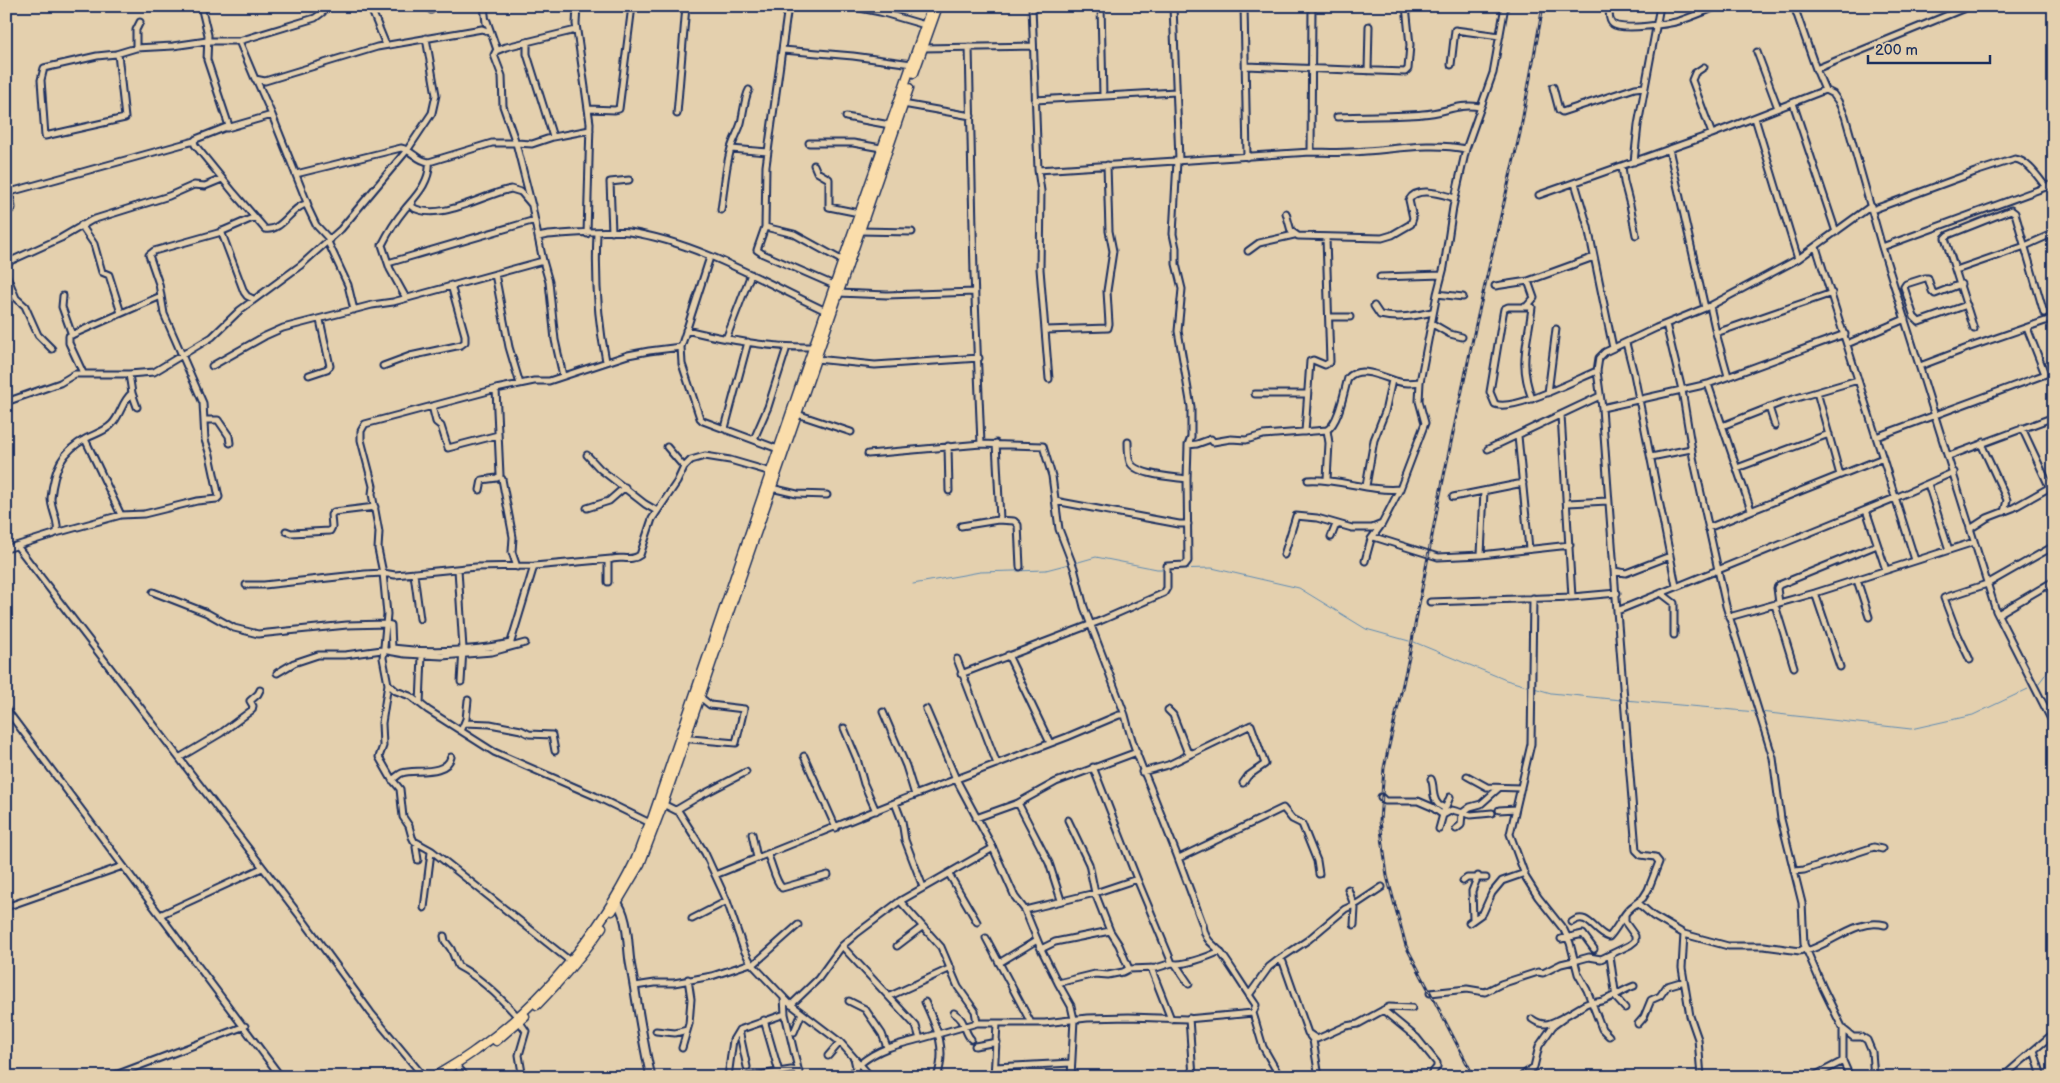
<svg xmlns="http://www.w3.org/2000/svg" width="2060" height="1083" font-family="'Balsamiq Sans',sans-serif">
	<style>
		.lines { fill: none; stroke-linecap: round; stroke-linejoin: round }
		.stream { stroke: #5f8bb3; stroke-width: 1 }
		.street-casing { stroke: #1b2f5e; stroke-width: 9 }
		.secondary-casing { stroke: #1b2f5e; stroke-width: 11 }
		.primary-casing { stroke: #1b2f5e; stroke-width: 11 }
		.street { stroke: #e4d0ae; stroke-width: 5 }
		.secondary { stroke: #e4d0ae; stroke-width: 7 }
		.primary { stroke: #faddab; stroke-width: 8 }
		.rail-casing { stroke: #1b2f5e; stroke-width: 3 }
		.rail { stroke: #e4d0ae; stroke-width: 1; stroke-dasharray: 4; stroke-linecap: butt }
	</style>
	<rect width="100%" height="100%" fill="#e4d0ae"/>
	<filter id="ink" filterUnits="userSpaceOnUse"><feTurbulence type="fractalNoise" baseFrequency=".02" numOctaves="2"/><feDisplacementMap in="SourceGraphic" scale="10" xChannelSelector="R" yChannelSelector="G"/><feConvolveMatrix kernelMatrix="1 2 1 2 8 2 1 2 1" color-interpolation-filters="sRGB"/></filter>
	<g filter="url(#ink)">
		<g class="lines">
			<path class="stream" d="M1075,563L1096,557L1157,569H1165
				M1169,569L1212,568L1299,588L1366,629L1409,641
				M913,584L980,572L1046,570L1069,564
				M1414,642L1506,680L1530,687
				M2039,683L2054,663
				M1534,688L1551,693L1621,700
				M1625,700L1756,712
				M1760,712L1911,729L1973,715L2028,689"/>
			<defs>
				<path id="street" d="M201,6L208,35L207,60L229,126L196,139L194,141L195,145L234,193L265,229C282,232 291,207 306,204L316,225L330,240
					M370,6L386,45
					M484,6L486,23
					M577,6L576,24L590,123L587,234
					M788,6L766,166L765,227L757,250L763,254L834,285
					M850,6L880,12L925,25
					M1032,6L1038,170L1311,152C1324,152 1337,153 1350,152C1389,151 1427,141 1466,149
					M1101,6L1103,96
					M1173,6L1179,160
					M1244,6L1247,157
					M1610,6C1609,12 1608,20 1613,24C1621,31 1672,24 1682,20C1694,16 1706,11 1718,6
					M1794,6L1816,69L1825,90L1833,94L1838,101L1845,116L1882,247L1996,611L2054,725
					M431,10L436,6
					M487,21L497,50
					M239,41L255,79L265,81L377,47L482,29L490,32
					M527,42V54L553,137L590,130
					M969,47L974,274L981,444
					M136,48V30L140,22
					M923,48L1033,46
					M783,50L853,56L912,64
					M1757,52L1778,108
					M118,54L125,118L45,136L41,80L44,68L97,56L116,54L136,48L173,46L207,41H239L315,18L323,12V6
					M1451,65L1455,30L1500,36
					M1246,66L1405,72L1408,69L1410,45L1406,6
					M1704,67L1695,73L1692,80L1712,134
					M1816,69L1970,6
					M1368,71L1369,26
					M256,79L272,115
					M1553,87L1559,110L1562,112L1635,88L1644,87
					M1035,100L1176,92
					M1793,103L1836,232
					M903,104L971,116
					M588,109L615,110L619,109L632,6
					M677,114L686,6
					M846,117L890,125
					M1337,117C1366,115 1395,117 1423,114C1445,113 1457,103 1480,107
					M1755,118L1798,259
					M227,128L272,115L308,205
					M2051,131L2054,135
					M553,137L532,144L516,143L503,106L502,76L494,55L496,51L506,47L576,30
					M809,143H853L881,148
					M731,149L768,152
					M1669,149L1705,308
					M1311,152L1312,6
					M1634,162L1638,125L1660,6
					M814,165L817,172L829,179V207L859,213
					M1622,166L1624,182L1630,205L1636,235
					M1038,170L1041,191L1040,269L1049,379
					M296,174L401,148C412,150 417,161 429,162L492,143H516L532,206L538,237
					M1575,183L1588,227L1613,348
					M1539,195L1712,134L1825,90
					M412,202V207C439,223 484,194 511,189L521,192L532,205
					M1871,206L1798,259L1710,306L1656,328L1605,352L1599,358L1597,371L1602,408L1617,611L1895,498L1954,472
					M721,210C724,191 725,171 730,152C732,142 738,133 741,123C743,115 745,96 749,90
					M1872,210L1975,172L2015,159C2028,161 2038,177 2046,187
					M1286,213L1291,231L1298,236L1382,238L1392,235L1411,224L1413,218L1409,200C1417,185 1443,195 1455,198
					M6,214L12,208L10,192L194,141
					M81,225L94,244L102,272L109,275L121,313
					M765,227L794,234L843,261
					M221,231L244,292L247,296L253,299
					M859,231L912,232
					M612,232L610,182L629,180
					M597,233C595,278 597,317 606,361
					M328,242L348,285L354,310
					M1816,247L1915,560
					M1882,247L2046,187L2054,183
					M1248,251L1259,243L1294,235
					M710,257L681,347L682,364L700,418L703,421L778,449
					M543,261L549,282L555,340L563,376
					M6,263L61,238L92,220L169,196L194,185L205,186L222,179
					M388,263L535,220
					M1956,270L2025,246L2054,233
					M6,274L16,298L25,306L38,335L52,349
					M495,274L509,347L520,384
					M1380,277L1442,275
					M1961,284L1935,294L1932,291L1928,278H1925L1906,284L1904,287L1914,317L1919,322L1967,305
					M1495,286L1528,281L1594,257
					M838,293L887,295L975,292
					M63,296L62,307L72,335
					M1463,297L1437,294L1444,267L1453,207L1466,149L1493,73L1505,6
					M406,298L390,269L382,245C388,233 396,220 405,209C416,196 431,181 429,162
					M1374,306L1380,315C1398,319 1415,316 1432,312
					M1527,306L1534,298L1528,281
					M1710,306L1716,333L1728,376
					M1329,317H1350
					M1431,323L1450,334L1462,337
					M1666,324L1682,390L1693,457L1726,606L1773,758L1781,819L1802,903L1804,944L1823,988L1843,1029L1853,1037H1862L1867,1040L1872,1052L1874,1077
					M2027,328L2045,374
					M1974,329L1945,238L1948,235L2011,210L2015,213L2044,313
					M686,330C728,340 770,348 813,347
					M1046,330L1108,328L1109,324L1107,291L1113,251L1109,231L1107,165
					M1716,333L1832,293
					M726,339L751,274
					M1626,343L1634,374L1676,586
					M1847,344L1905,319
					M816,359L875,365L979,358
					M212,366L265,336L283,328L372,305L393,302L539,262L543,261L538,237L548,235C571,234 607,229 629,232C697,242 766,283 828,312
					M383,366L410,356L461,345L465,342V335L451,285
					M1920,366L1970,347L2054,318
					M83,373L69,343V336L161,296
					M309,375L327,369L330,366L320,320
					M1708,384L1751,510
					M1817,392L1840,475
					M132,393L137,407
					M1548,393L1556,329
					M1255,394H1306
					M1532,399C1518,361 1528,344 1532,307H1508L1504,309L1503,314L1490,392L1495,404C1514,412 1577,379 1597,371
					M6,402L60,383L75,374H129
					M432,406L436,422L441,426L448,448L498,435
					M1769,407L1775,426
					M1602,408L1708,384L1845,334
					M797,414L851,432
					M205,420H218L229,436L230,443
					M1722,426L1783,402L1858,380
					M725,428L748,342
					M2022,428L2049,486
					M1305,432L1310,361L1313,360L1325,365L1330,362L1326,238
					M1518,436L1529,549
					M1876,437L2054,371
					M85,439L121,515
					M754,439L768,407L787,347
					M1128,442C1128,448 1128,456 1130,462C1135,475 1174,477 1187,479
					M1984,442L1983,448L2007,500L2004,512
					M996,443L1000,519L998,520
					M1188,445L1197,444L1211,439L1213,442L1231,439L1246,440L1263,435L1327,430C1339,423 1344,391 1348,378C1360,365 1382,377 1396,381C1404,384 1412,383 1420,382
					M948,446L949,491
					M667,447L684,467
					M1488,449L1600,396
					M587,455L600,469L645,504L657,511
					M1949,456L2054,417
					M1651,457L1691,449
					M1737,468L1829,434
					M502,479L513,537L512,552L517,567
					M1327,479L1329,443L1327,430
					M1308,480C1339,478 1369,492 1400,489L1425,423L1419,401L1420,382L1437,294
					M1928,484L1949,550
					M1366,486L1374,440L1385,412L1392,380
					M771,488L797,494L827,495
					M480,490L482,480L497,478L500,475L496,389
					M1453,497L1523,483
					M1055,501L1179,524H1188
					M1568,503L1608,501
					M587,508L609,501L625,487
					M1866,510L1886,570
					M961,526L998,520L1014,521L1018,525L1020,567
					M1708,528L1883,458
					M1970,529L1987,518L2013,508L2054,485
					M286,531L291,533L330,531L332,527L331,515L334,512L375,507
					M56,533L121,515L144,514L197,501L217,499L219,497L210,455L205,440L203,403L164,314L159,284L149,255L154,251L218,233L255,217
					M1331,537L1335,527L1338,525
					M1374,537L1438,557L1481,555L1570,545
					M17,546L303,920L371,1013L424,1077
					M6,549L54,534L57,532C59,520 51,510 51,498C54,470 61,451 87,438C95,434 105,431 111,425C121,416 121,402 132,393L129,374L154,372L212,337L240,310L301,265L341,229L408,149L432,113L436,95L426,38
					M1284,555L1296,516L1317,518L1352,528H1372L1382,524L1400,489
					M1481,555L1484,491
					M1365,561L1371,539L1382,524
					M458,569L463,649L461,682
					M1614,571L1626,573L1670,556
					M414,574L420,619
					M1857,580L1869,617
					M608,582V561C618,554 630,563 640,555L652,519L677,482L684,467L691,460L705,456L730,460L771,472
					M246,585H264L365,574L383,573L395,575L476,567L534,566L611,559
					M153,592L207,613L234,628L258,634L347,625L386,624L391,625L392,648C431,653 473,651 511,643
					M1661,593L1674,603V635
					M1815,593L1840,667
					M1572,597L1617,593
					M1533,598L1531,744L1510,834L1526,878L1538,897L1564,930L1570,943L1578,974L1587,990L1602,1029L1609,1036
					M1430,602L1572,597L1561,415
					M1779,603L1777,588L1779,585L1877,545
					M1775,605L1794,667
					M1617,611L1636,850L1641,855L1655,857L1659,862L1648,890L1643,898L1635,904
					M1998,614L2054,581
					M1729,617L1815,593L1974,542
					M510,645L534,566
					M1008,655L1050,743
					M957,659L997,764
					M1970,660L1958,635L1944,598L1987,584L2054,546
					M277,673L294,663L318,655H345L382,650L405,654L442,656L492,652L525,643
					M961,674L1100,621L1164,593L1167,588V566L1185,565L1188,561L1187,479L1188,445L1191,437V407L1178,331L1182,289L1176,264V248L1173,234L1177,161
					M388,684L396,691L410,696L428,710L494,752L595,796L650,823
					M420,704L422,656
					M6,709L281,1077
					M926,709L956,779L993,848L1015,897L1025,910L1041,949L1058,983
					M1168,710L1173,715L1187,751L1192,753
					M883,712L906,766L915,795
					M465,723L490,724L521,730L529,734L552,735L555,751
					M844,728L857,759L864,784L876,811
					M461,731L466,719L468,700
					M691,739L736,743L744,709L710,705L700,697
					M804,756L836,828
					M179,758L221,733L252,710L253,706L250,701L258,694L260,690
					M1093,767L1137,879L1172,963
					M1142,772L1168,765L1251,725L1265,764L1248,776L1243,783
					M1467,776L1487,787L1521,788
					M1431,779C1435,786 1431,797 1438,804C1439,806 1442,806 1444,808
					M392,780C395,778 399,774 402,773C415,769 446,776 451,757
					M1381,797L1385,801H1418L1432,807L1443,815L1452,810L1471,815L1492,813
					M895,803L902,821L905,840L923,887
					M1018,803L1049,863L1061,900
					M663,804L679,812L705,853L727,901L744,950L751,963L789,1003L840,1042L871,1077
					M676,810L698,797L746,772
					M1499,810L1516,809
					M976,818L1018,803L1056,782L1137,752
					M1068,820L1089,864L1095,893L1110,931L1119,945L1129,969
					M1439,829L1444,811L1450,797
					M1456,829L1461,825L1462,813L1470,807L1481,804L1499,788
					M752,834L757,858
					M418,843L416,847L418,860
					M432,851L414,841L412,837L409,826L403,817L400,789L391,778L379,757L383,746L382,723L388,684L383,658L387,614L383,573L378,549L379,532L372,494L373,486L361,440V431L365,424L496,389L534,381H549L628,355L649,351L681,347
					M767,854C773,865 774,879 782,888L828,875
					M1179,858L1283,808L1292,819L1302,824L1317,861L1319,874
					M1795,871L1804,870L1874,847L1882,849
					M949,874L977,922
					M715,875L904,799L1067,737L1119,715H1125L1084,607L1074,568L1059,529L1052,476L1043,446L981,444L868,454
					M1463,881L1467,878H1486
					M1348,889L1355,908L1354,925
					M900,901L941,947L958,987L975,1011L977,1023
					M6,907L123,866
					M424,908L431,852L432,851L570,961
					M1025,910L1095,893L1137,879
					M160,915L262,868
					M692,919L727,901
					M1473,919L1472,891L1478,876
					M1572,922C1588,910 1595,934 1609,937C1619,927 1624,909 1638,903L1653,916L1684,934L1728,946H1764L1800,951L1805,948
					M1469,923L1483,913L1492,893L1502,881L1525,873
					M1684,934L1682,968L1690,1016L1698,1039L1701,1077
					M444,936L445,941L451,949L458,966C481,978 500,997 517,1016
					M986,938L1030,1021
					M1561,939L1583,934L1594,949
					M842,946L856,934L900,901L993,848
					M897,946L922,927
					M1041,949L1055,942L1110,931
					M1806,951C1833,944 1855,918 1885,925
					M1610,956L1616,998L1625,1008
					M1278,960L1283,962L1308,1033L1317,1039L1346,1026L1358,1024L1389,1007L1412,1008
					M999,963L1037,940
					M753,965L798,925
					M1176,965L1189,984
					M1151,968L1171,1019
					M635,986L655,983H674L712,976L751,963
					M1430,993L1467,989L1485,992L1501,984L1538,972L1543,973L1561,964L1578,960L1589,957L1601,959L1630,945L1635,941V936L1625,922V915
					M1249,995L1269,967L1278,960L1308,940L1345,909L1358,903L1382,887
					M890,996L951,968
					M784,998L785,1014L800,1077
					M849,1001L865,1009L882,1034L887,1047
					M925,1002C937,1028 947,1048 937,1077
					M791,1005L818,979L842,946L916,1026L920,1039L977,1023H1045L1087,1018L1129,1017L1187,1019L1253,1013L1256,1005C1244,988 1234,971 1222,954C1213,942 1206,944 1203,925C1186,878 1168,831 1149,784C1139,761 1131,740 1125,715
					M1383,1010L1417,1038L1437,1063V1067L1429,1077
					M954,1013C967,1021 963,1031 971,1039
					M1253,1013L1263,1047L1280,1077
					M1189,1018L1193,1077
					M1532,1019C1536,1022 1540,1024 1546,1024C1556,1023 1575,1010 1584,1005C1590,1001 1596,1003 1602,1001C1614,997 1623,990 1634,986
					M764,1020L779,1072
					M1638,1024L1644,1017L1651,1000L1660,996L1667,986L1684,981
					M739,1030L747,1067
					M656,1031L675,1033L687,1030
					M794,1032L802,1013
					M1310,1036L1313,1040L1319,1077
					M975,1046L997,1042
					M682,1048L689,1024L691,999L688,979
					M828,1056L840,1042
					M1843,1061L1850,1077
					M861,1063C880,1048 896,1045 920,1039
					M458,1067L466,1077
					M995,1067L1071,1063
					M522,1073L528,1077
					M1523,1075L1534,1067L1539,1046L1553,1026L1564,1018
					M110,1077L245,1026
					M508,1077L522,1073L519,1055L526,1031L519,1021
					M728,1077L733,1040L739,1030L785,1014
					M747,1077L791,1070L799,1071
					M851,1077L856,1067L854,1058
					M994,1077L997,1024
					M1071,1077L1074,1019L1071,1006L1058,983L1095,974L1108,975L1123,972L1129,969L1156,968L1172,963C1181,967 1210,956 1220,951
					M1812,1077L1843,1061V1029
					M2003,1077L2034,1050
					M2042,1077L2034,1050L2054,1033"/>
				<path id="secondary" d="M615,899C629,917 627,942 630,962C637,1000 642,1039 651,1077"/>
				<path id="primary" d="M914,73L938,6
					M612,911L640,864L663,804L909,88
					M537,1005C561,980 583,955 602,927
					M496,1041L525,1016
					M434,1077C448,1068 463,1060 476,1050C541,1005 601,932 635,861C641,847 645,832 652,819L849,243L932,6"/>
			</defs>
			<use href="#street" class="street-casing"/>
			<use href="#secondary" class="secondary-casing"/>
			<use href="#primary" class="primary-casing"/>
			<use href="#street" class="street"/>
			<use href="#secondary" class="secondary"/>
			<use href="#primary" class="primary"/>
			<defs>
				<path id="rail" d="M1474,1077L1406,946L1387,876L1380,821L1384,768L1409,657L1438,504L1476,324L1520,133L1543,6"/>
			</defs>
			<use href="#rail" class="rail-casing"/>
			<use href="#rail" class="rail"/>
		</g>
	</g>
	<rect width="2060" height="1083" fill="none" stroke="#e4d0ae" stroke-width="25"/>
	<rect x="12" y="12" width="2035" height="1058" fill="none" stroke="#1b2f5e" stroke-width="2" filter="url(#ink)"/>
	<path d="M1868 55v8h122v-8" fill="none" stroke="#1b2f5e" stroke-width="2.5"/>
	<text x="1875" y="55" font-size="15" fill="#1b2f5e" stroke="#e4d0ae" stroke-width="4" paint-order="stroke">200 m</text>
</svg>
